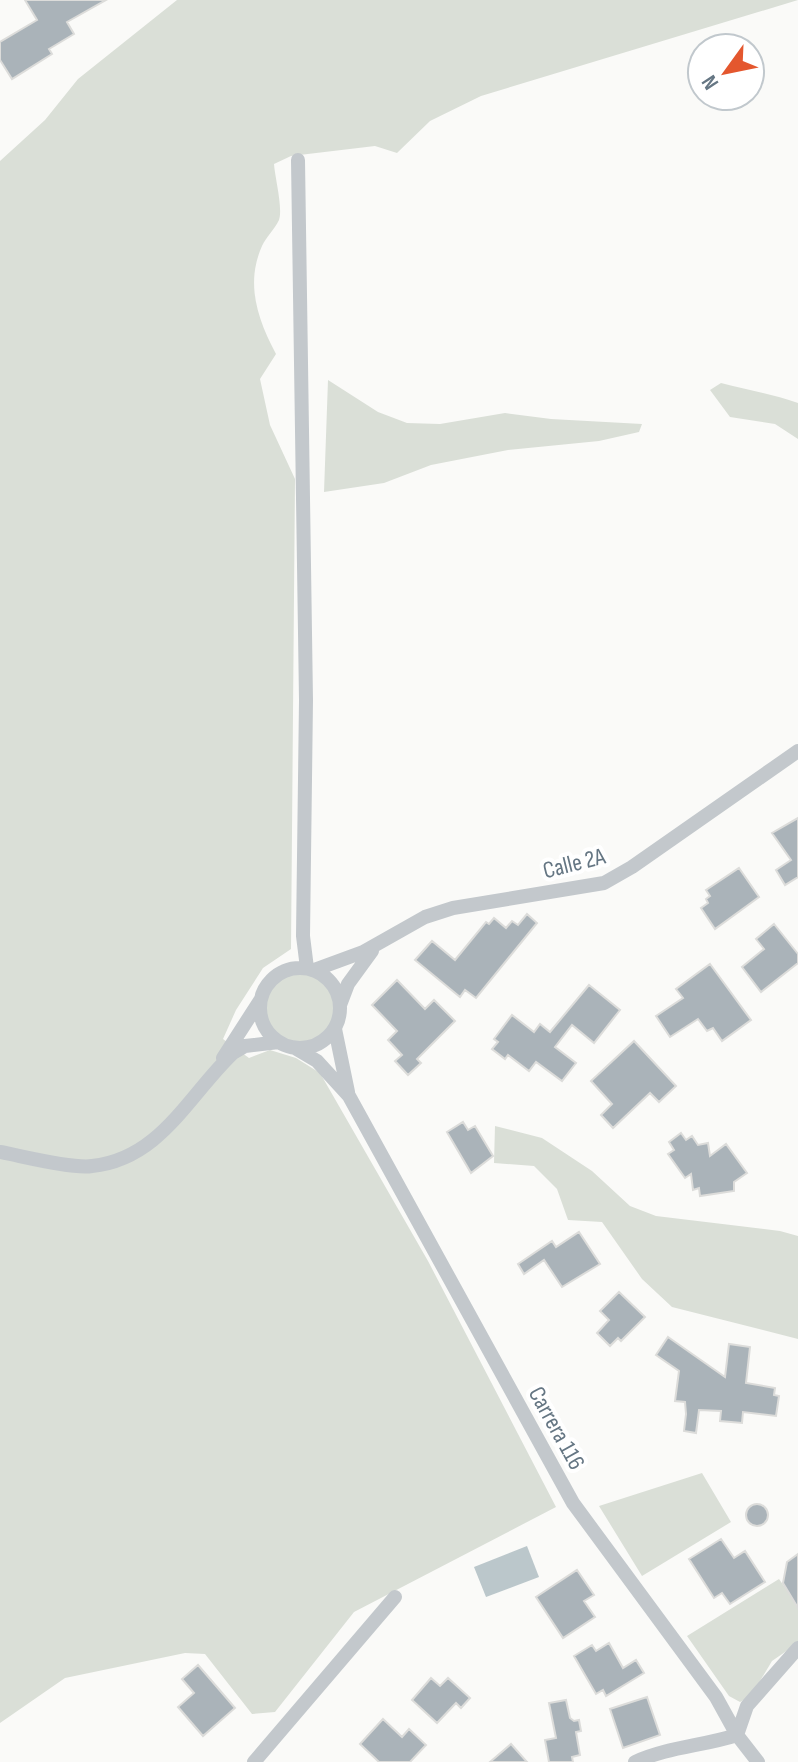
<svg xmlns="http://www.w3.org/2000/svg" width="798" height="1762" font-family="'Sofia Sans Condensed',sans-serif">
	<style>
		.green { fill: #dadfd7 }
		.water { fill: #bbc7cb }
		.building { fill: #aab3b9; stroke: #dcdcda; stroke-width: 2 }
		.lines { fill: none; stroke-linecap: round; stroke-linejoin: round }
		.street { stroke: #c3c8cc; stroke-width: 14 }
		.labels { text-anchor: middle; stroke-width: 8; stroke-linejoin: round; paint-order: stroke }
		.street-label { font-size: 24px; fill: #657683; stroke: #fff }
	</style>
	<rect width="100%" height="100%" fill="#fafaf8"/>
	<path class="green" d="M177,0H798L481,96L430,121L397,153L375,146L291,156L274,164C275,178 283,208 279,220C275,229 266,237 262,246C245,284 258,320 276,354L260,379L270,425L295,479L291,949L263,968L236,1010L223,1039L249,1058L270,1050L296,1058L320,1073L428,1261L556,1507L354,1612L275,1712L252,1714L205,1654L185,1653L65,1678L0,1723V161L45,120L78,79Z
		M328,380L378,412L407,423L440,424L505,413L551,419L642,424L639,432L599,441L508,450L431,465L384,483L324,492Z
		M721,383C747,390 772,394 798,403V439L775,424L730,417L710,390Z
		M260 1008a40 40 0 1 1 80 0a40 40 0 1 1-80 0Z
		M495,1126L542,1138L592,1171L630,1206L656,1216L780,1231L798,1236V1339L672,1307L642,1279L602,1222L568,1220L557,1189L534,1166L494,1163Z
		M702,1473L731,1522L642,1576L599,1506Z
		M779,1579L798,1606V1643L772,1661L751,1696L740,1702L729,1696L687,1636Z"/>
	<path class="water" d="M527,1546L539,1577L486,1597L474,1567Z"/>
	<path class="building" d="M25,0H106L67,22L74,34L49,49L52,54L12,79L0,60V42L37,20Z
		M798,818V877L785,885L776,870L791,860L772,833Z
		M739,868L759,897L715,929L701,908L708,903L706,899L710,896L706,890Z
		M527,914L537,923L476,998L465,990L460,997L415,960L432,941L455,960L486,922L489,924L494,918L506,928L512,921L518,925Z
		M774,924L798,954V963L761,992L742,967L764,949L756,939Z
		M710,964L751,1020L722,1041L713,1028L707,1031L698,1019L670,1037L656,1016L683,998L676,989Z
		M397,980L425,1009L434,1000L455,1021L417,1059L421,1063L408,1075L395,1061L402,1055L388,1040L397,1031L372,1005Z
		M589,985L620,1010L594,1043L572,1025L555,1047L576,1063L562,1081L536,1062L529,1071L508,1055L505,1059L492,1049L498,1042L494,1039L512,1015L534,1032L540,1024L550,1032Z
		M634,1041L676,1086L659,1102L650,1093L613,1128L601,1115L612,1104L591,1081Z
		M463,1122L468,1130L475,1126L493,1156L471,1173L447,1132Z
		M681,1133L686,1140L692,1136L698,1145L708,1143L710,1156L726,1144L747,1173L734,1182V1191L700,1196L699,1188L693,1190L691,1174L685,1178L668,1154L674,1150L669,1142Z
		M579,1232L600,1264L562,1287L544,1260L524,1274L518,1264L552,1241L556,1247Z
		M619,1292L645,1317L621,1341L618,1338L610,1346L597,1333L609,1320L600,1311Z
		M668,1337L725,1377L729,1344L750,1347L746,1383L775,1388L774,1395L779,1396L776,1416L743,1412L742,1423L720,1421L721,1411L699,1410L696,1433L684,1431L686,1414L685,1402L675,1401L679,1371L656,1355Z
		M746 1515a11 11 0 1 1 22 0a11 11 0 1 1-22 0Z
		M721,1539L734,1558L745,1551L765,1582L730,1604L722,1593L714,1598L689,1559Z
		M798,1554V1608L783,1583L787,1562Z
		M577,1570L594,1595L584,1601L595,1617L563,1638L536,1597Z
		M609,1643L623,1668L636,1660L644,1673L606,1696L603,1690L596,1694L574,1656L592,1645L596,1651Z
		M198,1665L235,1708L203,1736L178,1707L194,1693L182,1679Z
		M431,1678L440,1686L448,1678L470,1698L461,1708L456,1703L437,1723L412,1700Z
		M647,1697L660,1735L623,1748L610,1709Z
		M566,1700L570,1718L574,1721L579,1720L581,1731L576,1732L580,1755L572,1757L573,1762H549L545,1740L556,1738L549,1703Z
		M383,1719L402,1737L409,1729L426,1745L410,1762H379L360,1744Z
		M511,1744L527,1762H490Z"/>
	<g class="lines">
		<path class="street" d="M298,160L306,700L303,936L307,968
			M260 1008a40 40 0 1 1 80 0a40 40 0 1 1-80 0Z
			M314,970L363,952L425,917L453,908L604,883L632,867L798,751
			M340,1005L348,984L372,951
			M335,1029L348,1092
			M295,1048L317,1061L349,1096L573,1503L716,1697L737,1735L758,1762
			M223,1058L261,999
			M0,1152C22,1156 72,1169 92,1166C160,1159 188,1096 233,1053L245,1046L279,1042
			M254,1762L395,1597
			M635,1762C668,1747 703,1746 737,1735L747,1706L798,1648"/>
	</g>
	<g class="labels">
		<g class="street-label">
			<text transform="translate(574 863) rotate(-14)" y="8">Calle 2A</text>
			<text transform="translate(557 1428) rotate(61)" y="8">Carrera 116</text>
		</g>
	</g>
	<g transform="translate(726 72) rotate(237)"><circle r="38" fill="#ffffff" stroke="#c1c8cd" stroke-width="2"/>
	<path d="M0-6L14 30L0 20L-14 30Z" fill="#e4572e"/>
	<text y="-12" font-size="22" font-weight="bold" text-anchor="middle" fill="#657683">N</text>
	</g>
</svg>
